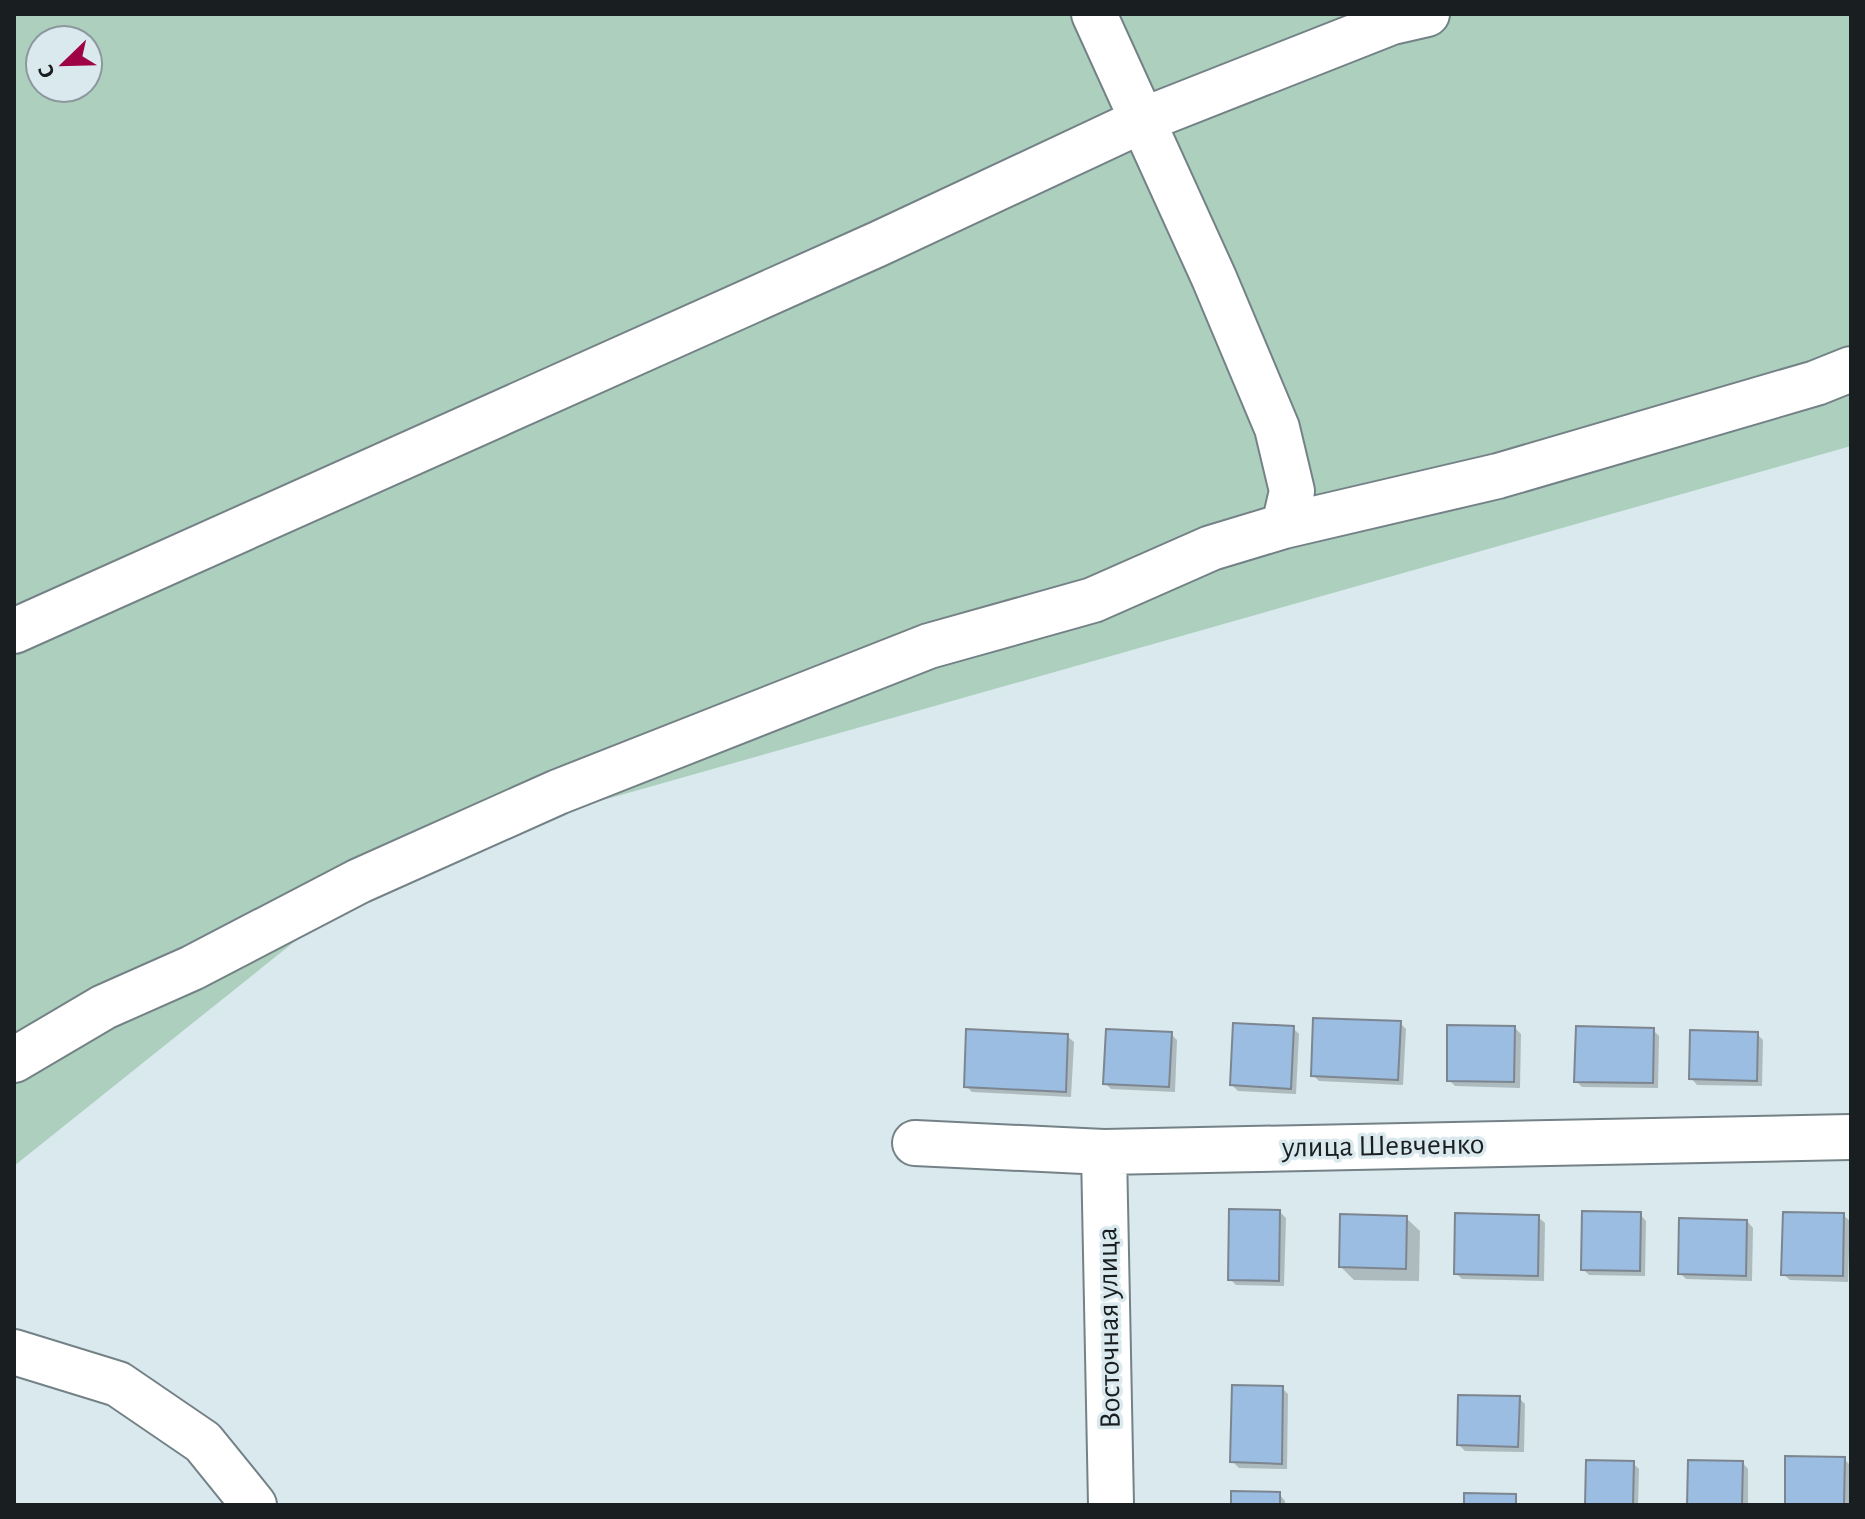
<svg xmlns="http://www.w3.org/2000/svg" width="1865" height="1519" font-family="'Alegreya Sans',sans-serif">
	<style>
		.green { fill: #acd0bd; fill-rule: evenodd }
		.shadow { fill: #0003 }
		.building { fill: #9abde1; stroke: #7d8690; stroke-width: 2 }
		.lines { fill: none; stroke-linecap: round; stroke-linejoin: round }
		.minor-casing { stroke: #748287; stroke-width: 48 }
		.minor { stroke: #fff; stroke-width: 44 }
		.labels { text-anchor: middle; stroke-width: 7; stroke-linejoin: round; paint-order: stroke }
		.street-label { font-size: 30px; fill: #191f21; stroke: #d9e9ee }
	</style>
	<rect width="100%" height="100%" fill="#d9e9ee"/>
	<path class="green" d="M14,14H1851V446L399,858L14,1166ZM40,40H88V88H40Z"/>
	<path class="shadow" d="M1400,1023L1406,1029L1403,1085L1319,1081L1313,1075Z
		M1293,1028L1299,1034L1296,1094L1238,1091L1232,1085Z
		M1515,1028L1521,1034L1520,1088L1455,1086L1449,1080Z
		M1653,1030L1659,1036L1658,1088L1582,1087L1576,1081Z
		M1171,1034L1177,1040L1175,1092L1111,1089L1105,1083Z
		M1757,1034L1763,1040L1762,1086L1697,1085L1691,1078Z
		M1067,1036L1074,1042L1071,1097L972,1092L966,1086Z
		M1280,1212L1286,1218L1284,1286L1236,1285L1230,1279Z
		M1640,1214L1646,1221L1645,1276L1589,1275L1583,1269Z
		M1843,1215L1850,1221L1848,1282L1790,1280L1783,1274Z
		M1538,1217L1545,1223L1544,1281L1462,1279L1456,1273Z
		M1406,1218L1420,1231L1419,1281L1354,1280L1341,1267Z
		M1747,1221L1753,1228L1752,1281L1686,1279L1680,1273Z
		M1282,1388L1288,1394L1287,1469L1239,1468L1233,1462Z
		M1519,1398L1525,1404L1524,1452L1465,1451L1459,1445Z
		M1844,1459L1850,1465V1505H1787Z
		M1742,1462L1748,1469V1505H1689Z
		M1633,1463L1639,1469L1638,1505H1587Z
		M1279,1494L1285,1501V1505H1233Z"/>
	<path class="building" d="M1313,1018L1401,1021L1398,1080L1311,1076Z
		M1233,1023L1294,1026L1291,1089L1230,1085Z
		M1447,1025L1515,1026L1514,1082L1447,1081Z
		M1576,1026L1654,1028L1653,1083L1574,1082Z
		M966,1029L1068,1034L1066,1092L964,1087Z
		M1106,1029L1172,1032L1169,1087L1103,1084Z
		M1690,1030L1758,1032L1757,1081L1689,1079Z
		M1229,1209L1280,1210L1279,1281L1228,1280Z
		M1582,1211L1641,1212L1640,1271L1581,1270Z
		M1783,1212L1844,1213L1843,1276L1781,1275Z
		M1455,1213L1539,1215L1538,1276L1454,1274Z
		M1340,1214L1407,1216L1406,1269L1339,1267Z
		M1679,1218L1747,1220L1746,1276L1678,1274Z
		M1232,1385L1283,1386L1282,1464L1230,1462Z
		M1458,1395L1520,1396L1518,1447L1457,1445Z
		M1785,1456L1845,1457L1844,1505H1785Z
		M1586,1460L1634,1461L1633,1505H1585Z
		M1688,1460L1743,1461L1742,1505H1687Z
		M1231,1491L1280,1492V1505H1231Z
		M1464,1493L1516,1494V1505H1464Z"/>
	<g class="lines">
		<defs>
			<path id="minor" d="M1094,14L1214,278L1277,428L1292,491L1284,526
				M14,631L878,244L1143,120L1392,22L1427,14
				M14,1060L104,1007L192,968L359,881L558,792L929,646L1093,600L1211,548L1284,526L1498,476L1816,383L1851,369
				M915,1143L1104,1152L1851,1137
				M1104,1152L1111,1505
				M14,1352L118,1384L203,1442L254,1505"/>
		</defs>
		<use href="#minor" class="minor-casing"/>
		<use href="#minor" class="minor"/>
	</g>
	<g class="labels">
		<g class="street-label">
			<text transform="translate(1383 1145) rotate(-1)" y="10">улица Шевченко</text>
			<text transform="translate(1108 1328) rotate(-91)" y="10">Восточная улица</text>
		</g>
	</g>
	<rect width="1865" height="1519" fill="none" stroke="#191f21" stroke-width="32"/>
	<g transform="translate(64 64) rotate(247)"><circle r="38" fill="#d9e9ee" stroke="#8c989c" stroke-width="2"/>
	<path d="M0-6L14 30L0 20L-14 30Z" fill="#9f0345"/>
	<text y="-12" font-size="22" font-weight="bold" text-anchor="middle" fill="#191f21">С</text>
	</g>
</svg>
